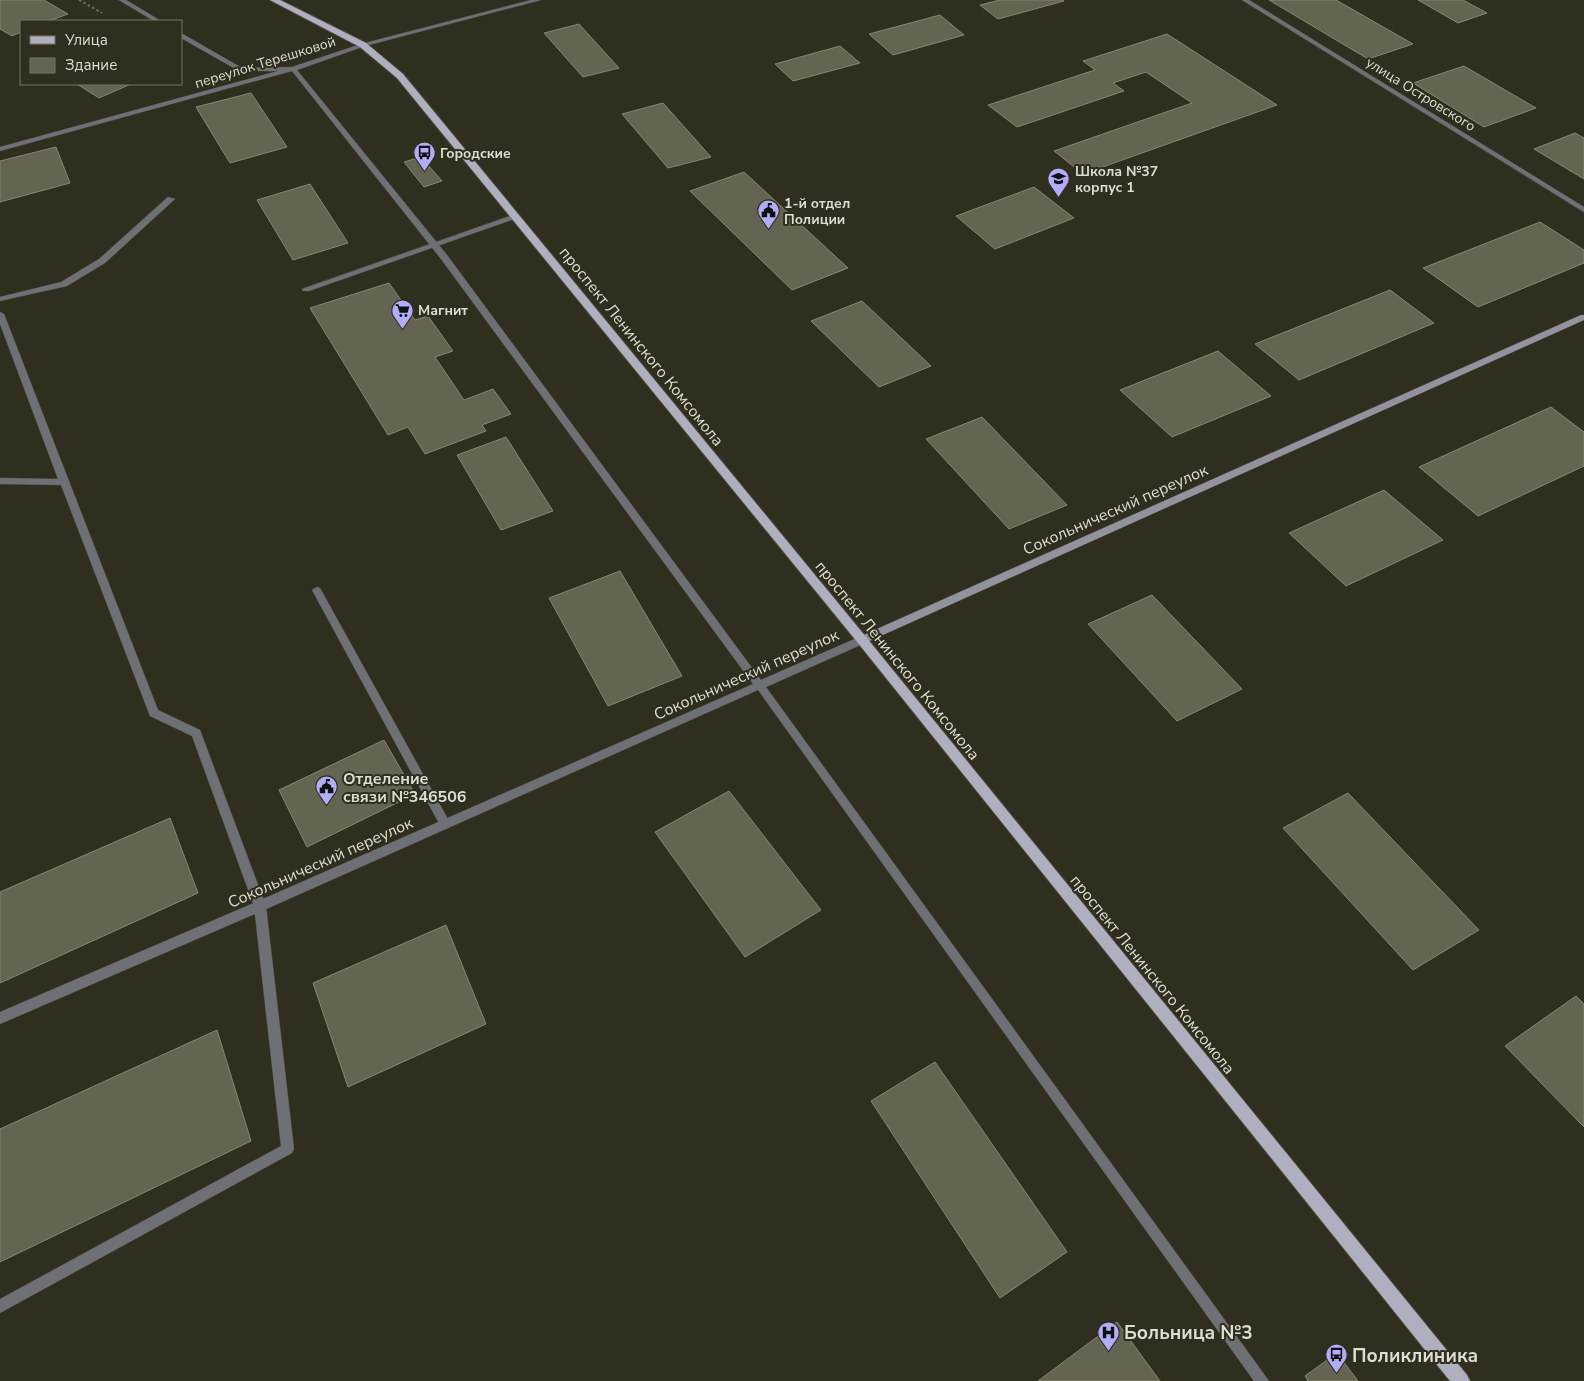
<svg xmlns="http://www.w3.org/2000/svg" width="1584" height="1381" font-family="'Nunito Sans',sans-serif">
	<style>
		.building { fill: #656351; stroke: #888573 }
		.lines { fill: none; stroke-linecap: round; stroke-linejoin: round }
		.lane-casing { stroke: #4c4a3b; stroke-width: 1 }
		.street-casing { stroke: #4c4a3b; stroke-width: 1 }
		.secondary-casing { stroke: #4c4a3b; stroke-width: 1 }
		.primary-casing { stroke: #4c4a3b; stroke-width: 2 }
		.path { stroke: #706f61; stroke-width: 2; stroke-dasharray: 2.5 2.5; stroke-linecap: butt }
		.lane { fill: #6f6f76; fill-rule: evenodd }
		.street { fill: #6f6f76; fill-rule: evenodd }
		.secondary { fill: #93939f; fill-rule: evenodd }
		.primary { fill: #b0afbf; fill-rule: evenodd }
		.labels { text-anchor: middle; stroke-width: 4; stroke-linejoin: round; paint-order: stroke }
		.far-street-label { font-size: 14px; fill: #deddd3; stroke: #302e1e }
		.far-poi-label { font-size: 14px; font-weight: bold; fill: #deddd3; stroke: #302e1e; text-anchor: start }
		.street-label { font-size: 16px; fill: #deddd3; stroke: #302e1e }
		.poi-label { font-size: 16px; font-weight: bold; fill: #deddd3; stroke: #302e1e; text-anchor: start }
		.near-poi-label { font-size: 19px; font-weight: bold; fill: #deddd3; stroke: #302e1e; text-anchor: start }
	</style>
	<rect width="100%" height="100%" fill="#302e1e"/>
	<path class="building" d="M0,0H44L68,14L49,21H21V32L12,36L0,29Z
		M1000,0H1062L1064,1L998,19L980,5Z
		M1269,0H1336L1413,44L1368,59Z
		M1418,0H1463L1487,13L1458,23Z
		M940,15L964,35L893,55L869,34Z
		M579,24L619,68L583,77L544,33Z
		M1167,34L1277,105L1083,174L1054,151L1192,103L1146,72L1113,83L1124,91L1017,127L988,105L1095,70L1083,61Z
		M840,46L860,63L793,81L775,64Z
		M1464,66L1536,108L1484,127L1413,83Z
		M77,84H131L99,98Z
		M251,93L287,147L230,163L196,107Z
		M663,103L711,157L668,168L622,114Z
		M1575,133L1584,138V179L1534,149Z
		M56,147L70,183L0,202V161Z
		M421,157L442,181L424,187L404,162Z
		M744,172L848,268L792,290L690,191Z
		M310,184L348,243L293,260L257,200Z
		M1034,187L1074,218L995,249L956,216Z
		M1540,222L1584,250V263L1478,307L1423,268Z
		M389,283L415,320L428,316L453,351L435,357L464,400L493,389L511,414L482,425L486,431L425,454L408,427L388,435L310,308Z
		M1390,290L1434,323L1299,380L1255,344Z
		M862,301L931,366L879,387L811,321Z
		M1218,351L1271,396L1172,437L1120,390Z
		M1551,407L1584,432V466L1478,516L1419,467Z
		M982,417L1067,505L1009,529L926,439Z
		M506,437L553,511L501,530L457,455Z
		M1384,490L1443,540L1346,586L1289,533Z
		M620,571L682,676L608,706L549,598Z
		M1152,595L1242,689L1177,721L1088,624Z
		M384,740L415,794L307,847L279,790Z
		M729,791L821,910L745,957L655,832Z
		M1348,793L1479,930L1413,970L1283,828Z
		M170,818L198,893L0,983V892Z
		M446,925L486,1024L348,1087L313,983Z
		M1576,996L1584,1004V1127L1505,1046Z
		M217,1030L251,1141L0,1262V1129Z
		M935,1062L1067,1252L1000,1298L871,1101Z
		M1117,1322L1160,1381H1038Z
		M1337,1353L1358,1381H1308L1305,1376Z"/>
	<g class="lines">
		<defs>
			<path id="lane" d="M168,197L175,199L105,263L67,286L0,301V297L61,282L99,259Z
				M513,215L520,217L309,291H303L302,289Z
				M0,312L4,314L158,710L200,730L266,906L294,1149L292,1153L0,1313V1299L281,1146L254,906L192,736L150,716L61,485L0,484V478L58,479L0,324Z
				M317,587L320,588L449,821L450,824L449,827L445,829L441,827L312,590Z"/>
			<path id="street" d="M119,0H126L161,21H154Z
				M531,0H541L365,46L297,70L447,255L761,680L859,637H865L867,640L865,643L766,687L1269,1381H1254L758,690L264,910L0,1024V1012L256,902L753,684L441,259L292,71L0,151V147L278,71H239L181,38V33L242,68L292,67L361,44Z
				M1242,0H1249L1584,207V212Z"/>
			<path id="secondary" d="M1581,315H1584V320L865,643L862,644L857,640L859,637Z"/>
			<path id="primary" d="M270,0H280L366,43L403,74L866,637L1467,1375L1470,1381H1450L858,643L397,78L360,47Z"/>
		</defs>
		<use href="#lane" class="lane-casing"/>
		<use href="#street" class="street-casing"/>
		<use href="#secondary" class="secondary-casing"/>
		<use href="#primary" class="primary-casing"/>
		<path class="path" d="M79,0L102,13"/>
		<use href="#lane" class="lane"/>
		<use href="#street" class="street"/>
		<use href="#secondary" class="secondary"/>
		<use href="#primary" class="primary"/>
	</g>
	<defs>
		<symbol id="bus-pin" viewBox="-11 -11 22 30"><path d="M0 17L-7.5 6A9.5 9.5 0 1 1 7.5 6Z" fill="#b3adf9" stroke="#302e1e"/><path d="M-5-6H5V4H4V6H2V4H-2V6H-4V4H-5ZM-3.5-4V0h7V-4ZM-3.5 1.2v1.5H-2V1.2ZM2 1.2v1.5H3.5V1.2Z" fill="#111"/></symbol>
		<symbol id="school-pin" viewBox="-11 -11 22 30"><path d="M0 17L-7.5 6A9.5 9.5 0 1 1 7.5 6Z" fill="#b3adf9" stroke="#302e1e"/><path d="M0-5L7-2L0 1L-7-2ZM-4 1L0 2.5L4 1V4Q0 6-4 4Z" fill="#111"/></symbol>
		<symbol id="civic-pin" viewBox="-11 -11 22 30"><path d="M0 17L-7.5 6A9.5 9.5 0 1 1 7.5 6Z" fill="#b3adf9" stroke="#302e1e"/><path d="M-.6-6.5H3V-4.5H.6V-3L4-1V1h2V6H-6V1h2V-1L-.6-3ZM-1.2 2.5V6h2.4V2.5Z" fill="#111"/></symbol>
		<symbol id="supermarket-pin" viewBox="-11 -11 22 30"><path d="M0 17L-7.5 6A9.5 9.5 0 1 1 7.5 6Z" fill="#b3adf9" stroke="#302e1e"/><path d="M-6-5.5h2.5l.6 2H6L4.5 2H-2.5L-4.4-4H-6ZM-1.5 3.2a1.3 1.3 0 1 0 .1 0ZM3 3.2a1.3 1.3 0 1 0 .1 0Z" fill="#111"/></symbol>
		<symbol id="hospital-pin" viewBox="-11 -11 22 30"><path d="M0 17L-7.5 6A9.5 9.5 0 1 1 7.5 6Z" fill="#b3adf9" stroke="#302e1e"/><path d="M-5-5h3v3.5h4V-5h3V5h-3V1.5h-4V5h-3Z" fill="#111"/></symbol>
	</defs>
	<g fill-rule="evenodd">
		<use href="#bus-pin" x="412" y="140" width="25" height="34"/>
		<use href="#school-pin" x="1046" y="166" width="25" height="34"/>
		<use href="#civic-pin" x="756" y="198" width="25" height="34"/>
		<use href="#supermarket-pin" x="390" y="298" width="25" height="34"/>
		<use href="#civic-pin" x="314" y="774" width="25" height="34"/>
		<use href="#hospital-pin" x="1096" y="1320" width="25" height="34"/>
		<use href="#bus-pin" x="1324" y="1342" width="25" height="34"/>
	</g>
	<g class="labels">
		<g class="far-street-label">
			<text transform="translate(265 62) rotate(-17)" y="5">переулок Терешковой</text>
			<text transform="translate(1421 94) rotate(32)" y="5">улица Островского</text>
		</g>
		<g class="far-poi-label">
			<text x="440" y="158">Городские</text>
			<text x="1075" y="176">Школа №37<tspan x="1075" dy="16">корпус 1</tspan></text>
			<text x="784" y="208">1-й отдел<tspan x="784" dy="16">Полиции</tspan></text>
			<text x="418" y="315">Магнит</text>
		</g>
		<g class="street-label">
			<text transform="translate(642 346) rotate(51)" y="6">проспект Ленинского Комсомола</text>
			<text transform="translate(1115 509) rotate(-24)" y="6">Сокольнический переулок</text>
			<text transform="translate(898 660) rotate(51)" y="6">проспект Ленинского Комсомола</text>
			<text transform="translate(746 674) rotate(-24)" y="6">Сокольнический переулок</text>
			<text transform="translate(320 862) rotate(-24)" y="6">Сокольнический переулок</text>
			<text transform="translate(1153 974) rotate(51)" y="6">проспект Ленинского Комсомола</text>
		</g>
		<g class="poi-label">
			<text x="343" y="784">Отделение<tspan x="343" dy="18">связи №346506</tspan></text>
		</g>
		<g class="near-poi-label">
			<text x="1124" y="1339">Больница №3</text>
			<text x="1352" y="1362">Поликлиника</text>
		</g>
	</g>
	<rect x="20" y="20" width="162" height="65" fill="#302e1e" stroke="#767466"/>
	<rect x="30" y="36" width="25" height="8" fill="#b0afbf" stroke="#767466"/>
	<text x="65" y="45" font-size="15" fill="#deddd3">Улица</text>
	<rect x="30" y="58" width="25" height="15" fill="#656351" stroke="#767466"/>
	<text x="65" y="70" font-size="15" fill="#deddd3">Здание</text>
</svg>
